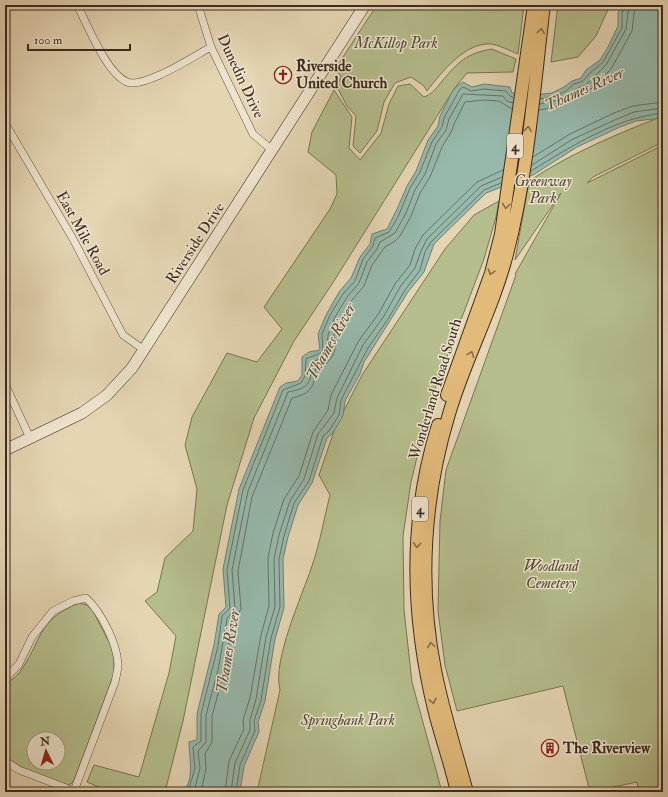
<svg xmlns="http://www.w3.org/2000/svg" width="668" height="797" font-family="'IM FELL Double Pica',serif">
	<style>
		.green { fill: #b5bd8c; stroke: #787456; fill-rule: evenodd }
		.water { fill: #96b9ac; stroke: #728074 }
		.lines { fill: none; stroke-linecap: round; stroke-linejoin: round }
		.shore { stroke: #687266; stroke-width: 1 }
		.minor-casing { stroke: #654; stroke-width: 8 }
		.secondary-casing { stroke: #3b2a1f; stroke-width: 12 }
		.primary-casing { stroke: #3b2a1f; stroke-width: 14 }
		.minor { stroke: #eee4ce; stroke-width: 7 }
		.secondary { stroke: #eee4ce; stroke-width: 11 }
		.primary { stroke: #e2ba7a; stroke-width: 12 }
		.oneway { stroke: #866b48 }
		.labels { text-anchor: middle; stroke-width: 3; stroke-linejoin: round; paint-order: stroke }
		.shield { fill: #eee4ce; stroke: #716254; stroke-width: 1 }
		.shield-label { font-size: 14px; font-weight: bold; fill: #3b2a1f }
		.park-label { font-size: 15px; font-style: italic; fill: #534735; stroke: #eee4ce }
		.poi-label { font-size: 15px; font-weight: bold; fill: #3b2a1f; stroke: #eee4ce; text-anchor: start }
		.street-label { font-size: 15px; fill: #3b2a1f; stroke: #eee4ce }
		.water-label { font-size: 16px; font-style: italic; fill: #524e42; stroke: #eee4ce }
	</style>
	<rect width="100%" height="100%" fill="#e5d5b3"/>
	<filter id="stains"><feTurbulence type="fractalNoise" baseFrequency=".005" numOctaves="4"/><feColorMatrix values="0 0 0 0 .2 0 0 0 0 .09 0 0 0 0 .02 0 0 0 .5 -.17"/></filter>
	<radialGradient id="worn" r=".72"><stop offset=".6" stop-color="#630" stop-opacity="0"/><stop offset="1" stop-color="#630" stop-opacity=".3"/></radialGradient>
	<path class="green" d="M377,5H524L518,54C510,51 499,45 491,44C465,42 441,73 427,91L424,86L411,77L395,83L384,102L377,131L360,153L353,146L356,116L347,106L337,87L341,76L335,69Z
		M558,5H610L596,36L578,57L551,62Z
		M492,49L516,59L513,72L467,73L454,89L334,281L294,341L254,418L227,505L183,721L165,792H110L87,782L94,765L139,777L169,673L176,636L145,601L157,592L165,558L193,531L197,489L185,445L192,417L227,353L257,362L282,329L264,307L330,209L337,194L336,175L308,152L312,132L334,90L352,117L349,148L360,160L381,133L389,104L398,86L410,84L424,97C433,94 437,87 443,80C458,62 467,53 492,49Z
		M663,116V142L593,177L587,183L663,145V792H639L637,782L590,792L563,686L457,711L445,665L438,611L440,521L446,470L516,275L515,274L561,193L515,260L529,181C571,153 617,134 663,116Z
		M499,201L496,217L484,259L431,399L411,482L403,536L404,610L412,682L442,792H257L280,690C272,661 302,596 312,566C320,543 324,518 330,495L319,475L335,428L362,375L445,249L474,215Z
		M79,603L87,605L93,611L111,646L114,659V674L74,780L72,783L68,785C46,777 21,771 5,755V685C9,681 15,678 19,673C43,641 35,621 79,603ZM34,739H58V763H34Z"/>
	<path class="water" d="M621,5H663V116L654,119L636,121L620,127L577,147L533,175L486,193L434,244L424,272L408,292L364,362L360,374L345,401L343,416L332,434L327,438L312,483L298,505L288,537L283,559L284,608L275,639L265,701L258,722L259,732L244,766L240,792H183C195,778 189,758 189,742L197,740V714L214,645L219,614L226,607L223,569L239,489L280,387L286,383L298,381L302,375V357L309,352L320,350L318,334L326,315L339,292L351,278L360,257L370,244L372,234L387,229L397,209L407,186L416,171L428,140L438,126L440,116L452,92L457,86L463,82L472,87L484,84L510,87L512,93L535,95L552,93L564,87L572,81L581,78L586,70L600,60L607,49L618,26V13Z"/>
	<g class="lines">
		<path class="shore" d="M540,99L554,96L566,91L574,84L583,81L590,73L603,62L622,28V14L624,5
			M540,104L554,101L569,95L576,89L586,85L606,65L626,29L629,5
			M539,110L556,107L571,101L579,94L590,90L611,69L632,31L635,5
			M533,157L570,134L614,113L633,106L663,102
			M532,165L573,139L617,119L634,112L663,108
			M531,171C572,146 615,118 663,113
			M188,792L195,768L193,747L201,741V714L218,646L222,616L230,608L227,570L243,490L283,390L301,383L305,376L306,359L323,352L322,334L330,315L343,294L355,281L363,259L373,246L375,238L389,232L398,217L410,188L420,172L432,142L442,127L444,118L460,89L463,87L471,91L484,89L506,91L510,96L514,98
			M194,792L200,768L198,751L206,742V715L218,670L227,619L235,608L232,570L248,491L288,392C298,390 310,388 311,374C311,370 309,366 311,362L323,358L327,354L328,335L335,317L347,297L359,283L367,262L377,249L380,242L395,233L406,213L415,190L425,174L436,144L446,130L449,119L463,94L503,96L507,101L513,103
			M201,792L206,769L205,754L212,742V716L224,672L233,622L241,609L238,571L252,497L292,398C313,393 314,386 316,366L327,363L332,357L335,350L334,335L341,319L352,300L364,286L372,265L385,247L395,241L400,236L411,216L420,193L430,177L442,147L451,132L455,122L465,102L484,100L499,101L512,109
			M225,792L229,761L244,729L243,720L250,698L261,635L269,606L268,558L273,533L284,499L299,476L313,432L328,410L331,395L358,342L379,313L395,284L410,265L415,249L423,235L477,182L503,170
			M231,792L235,763L250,730V720L256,699L266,637L275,607L274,559L279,535L290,501L304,479L318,434L334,413L337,398L363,345L384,316L400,287L415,268L421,251L427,239L481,186L502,177
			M236,792L240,765L255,731L254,721L261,700L271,638L280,607L279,559L284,536L294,503L309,481L323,436L328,432L339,415L341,400L368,348L388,319L405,290L420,270L425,252L431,242L484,190L501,183"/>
		<defs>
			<path id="minor" d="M77,5C88,25 106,73 127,82C144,89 194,56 211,47
				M198,5L211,47L253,134L272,150
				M5,123L73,239L123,335L144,350
				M5,384L30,438
				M5,679L19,664L32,637L53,611L73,601L86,598C101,612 117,643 118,664C118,670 116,677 115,682L74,791L19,770L5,761"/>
			<path id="secondary" d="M5,450L82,413L107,395L132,368L365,5"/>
			<path id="primary" d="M447,395L491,273L501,234L534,5
				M438,425C408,521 411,617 435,713C442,740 451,765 457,792
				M467,792C456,752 443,711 435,670C418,585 424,496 449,414C465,359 493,309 507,254C528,173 534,88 544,5"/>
		</defs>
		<use href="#minor" class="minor-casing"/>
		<use href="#secondary" class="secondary-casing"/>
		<use href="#primary" class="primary-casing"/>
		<use href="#minor" class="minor"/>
		<use href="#secondary" class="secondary"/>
		<use href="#primary" class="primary"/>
	</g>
	<defs><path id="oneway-chevron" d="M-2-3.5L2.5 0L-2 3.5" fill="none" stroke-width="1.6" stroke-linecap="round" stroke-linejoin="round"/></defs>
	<g class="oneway">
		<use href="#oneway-chevron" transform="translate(541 31) rotate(-83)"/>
		<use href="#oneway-chevron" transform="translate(528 129) rotate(-83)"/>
		<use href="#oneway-chevron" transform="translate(506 206) rotate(98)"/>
		<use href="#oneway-chevron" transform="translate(491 272) rotate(107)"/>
		<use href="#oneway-chevron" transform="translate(471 354) rotate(-69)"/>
		<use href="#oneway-chevron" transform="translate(417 545) rotate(94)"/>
		<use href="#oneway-chevron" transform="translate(431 645) rotate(-98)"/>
		<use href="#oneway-chevron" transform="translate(433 701) rotate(78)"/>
	</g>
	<defs>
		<symbol id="church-ring" viewBox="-11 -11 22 22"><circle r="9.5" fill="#eee4ce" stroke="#8f2418" stroke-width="1.5"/><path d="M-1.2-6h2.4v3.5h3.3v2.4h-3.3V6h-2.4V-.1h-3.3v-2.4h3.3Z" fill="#8f2418"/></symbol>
		<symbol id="building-ring" viewBox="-11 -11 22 22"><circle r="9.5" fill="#eee4ce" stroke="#8f2418" stroke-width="1.5"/><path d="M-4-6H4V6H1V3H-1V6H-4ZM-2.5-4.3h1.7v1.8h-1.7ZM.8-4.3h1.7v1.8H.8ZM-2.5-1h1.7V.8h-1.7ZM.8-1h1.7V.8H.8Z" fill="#8f2418"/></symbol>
	</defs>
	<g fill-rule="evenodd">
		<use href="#church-ring" x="273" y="65" width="20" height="20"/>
		<use href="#building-ring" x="540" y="738" width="20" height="20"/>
	</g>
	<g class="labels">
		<g class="shield">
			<rect x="507" y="134" width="16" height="24" rx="3"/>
			<rect x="412" y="497" width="16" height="24" rx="3"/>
		</g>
		<g class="shield-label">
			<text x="515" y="151">4</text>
			<text x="420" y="514">4</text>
		</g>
		<g class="park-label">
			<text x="396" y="48">McKillop Park</text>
			<text x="543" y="186">Greenway<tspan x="543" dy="17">Park</tspan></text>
			<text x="551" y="571">Woodland<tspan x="551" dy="17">Cemetery</tspan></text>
			<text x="348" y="725">Springbank Park</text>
		</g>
		<g class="poi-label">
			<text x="296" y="71">Riverside<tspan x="296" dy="17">United Church</tspan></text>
			<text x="563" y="753">The Riverview</text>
		</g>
		<g class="street-label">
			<text transform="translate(241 76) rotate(65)" y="5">Dunedin Drive</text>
			<text transform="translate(83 233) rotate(61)" y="5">East Mile Road</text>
			<text transform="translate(195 243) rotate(-57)" y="5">Riverside Drive</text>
			<text transform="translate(435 389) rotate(-73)" y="5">Wonderland Road South</text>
		</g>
		<g class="water-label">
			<text transform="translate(584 88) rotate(-24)" y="6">Thames River</text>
			<text transform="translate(330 341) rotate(-61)" y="6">Thames River</text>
			<text transform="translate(227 651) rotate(-81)" y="6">Thames River</text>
		</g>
	</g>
	<rect width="668" height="797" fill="none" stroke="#e5d5b3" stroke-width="20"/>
	<rect x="6" y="6" width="656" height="785" fill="none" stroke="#3b2a1f" stroke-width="2"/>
	<rect x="10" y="10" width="648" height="777" fill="none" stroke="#3b2a1f"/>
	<g transform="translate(46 751) rotate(355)"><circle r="19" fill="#eee4ce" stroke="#a69a88"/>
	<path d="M0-3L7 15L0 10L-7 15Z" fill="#8f2418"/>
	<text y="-6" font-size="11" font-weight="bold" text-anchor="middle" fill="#3b2a1f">N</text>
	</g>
	<path d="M28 44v6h102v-6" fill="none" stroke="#3b2a1f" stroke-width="2"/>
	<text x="34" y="44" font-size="12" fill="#3b2a1f" stroke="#eee4ce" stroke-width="3" paint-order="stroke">100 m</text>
	<rect width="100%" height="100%" filter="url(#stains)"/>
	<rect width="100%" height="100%" fill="url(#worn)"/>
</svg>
